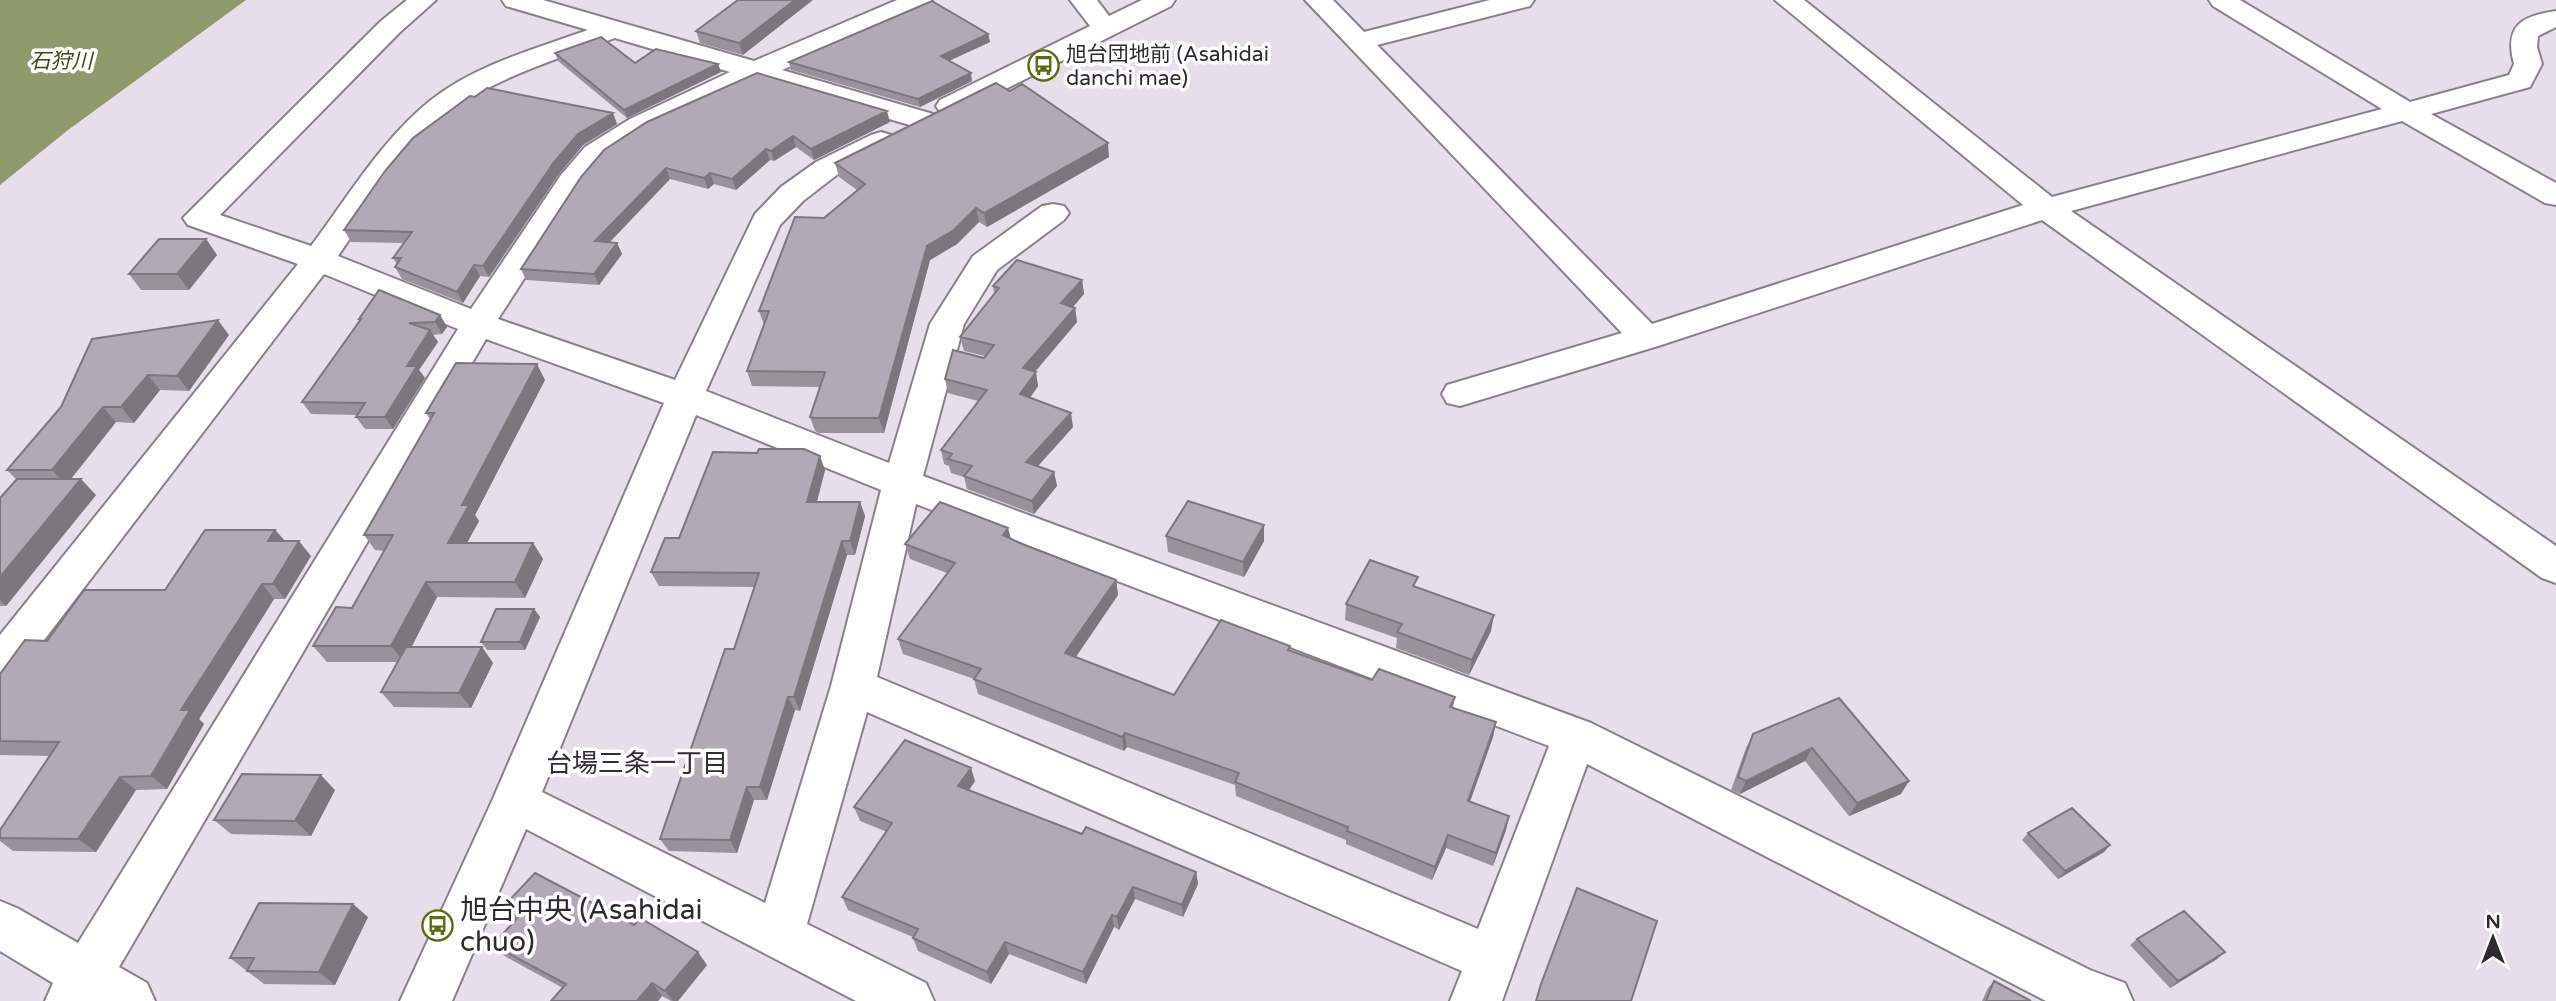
<svg xmlns="http://www.w3.org/2000/svg" width="2556" height="1001" font-family="'Varela Round','Noto Sans JP',sans-serif">
	<style>
		.water { fill: #90996c }
		.lines { fill: none; stroke-linecap: round; stroke-linejoin: round }
		.minor-casing { stroke: #88818c; stroke-width: 4 }
		.minor { fill: #fff; fill-rule: evenodd }
		.wall { fill: #98929d }
		.shaded-wall { fill: #7c777f }
		.building { fill: #b1aab6; stroke: #7c777f; stroke-width: 2 }
		.labels { text-anchor: middle; stroke-width: 7; stroke-linejoin: round; paint-order: stroke }
		.far-poi-label { font-size: 21px; fill: #2e2b30; stroke: #fff; text-anchor: start }
		.far-water-label { font-size: 21px; font-style: italic; fill: #3e4611; stroke: #fff }
		.neighbourhood-label { font-size: 26px; fill: #322c36; stroke: #fff }
		.near-poi-label { font-size: 28px; fill: #2e2b30; stroke: #fff; text-anchor: start }
	</style>
	<rect width="100%" height="100%" fill="#e6dfeb"/>
	<path class="water" d="M0,0H246L68,130L0,185Z"/>
	<g class="lines">
		<defs>
			<path id="minor" d="M407,0H436L399,33L220,215L311,246C348,197 382,139 431,100C475,65 535,49 588,30L506,6L502,0H543L754,61L897,0H932L928,6L782,70L933,114L937,120L933,126L923,129L913,126L758,80L650,131L607,159L584,186L498,319L675,380L755,214L781,187L816,162L871,135L881,132L891,135L896,141L891,147L838,174L803,201L780,225L706,391L889,463L930,324L973,256L1042,206L1053,204L1064,206L1069,213L1064,220L997,270L964,324L923,476L1591,723L2090,970L2125,983L2133,1001H2046L1587,764L1502,1001H1450L1462,971L867,712L807,924L926,983L934,1001H856L526,829L452,1001H400L492,801L664,403L486,339L119,967L147,983L155,1001H45L53,983L0,951V901L17,908L78,943L458,329L324,274L15,678L0,684V635L298,264L188,225L183,218L381,21ZM615,38L730,72L630,119L585,147L561,175L471,309L338,256C372,207 404,152 450,113C491,78 564,57 615,38ZM696,415L881,490L831,686L765,903L542,792ZM916,504L1549,746L1478,929L877,677Z
				M1070,0H1097L1109,16L1142,0H1175L1171,6L960,112L950,115L940,112L936,106L940,100L1090,26Z
				M1305,0H1333L1364,32L1490,0H1534L1530,6L1377,45L1652,324L2023,205L1775,0H1804L2052,197L2382,109L2213,6L2209,0H2240L2410,102L2509,75L2514,64C2504,26 2521,16 2556,11V27L2538,36L2537,47L2542,64L2530,87L2431,114L2556,183V205L2545,203L2402,121L2071,211L2556,546V583L2542,578L2042,220L1658,346L1460,406L1447,403L1442,394L1447,385L1622,333Z"/>
		</defs>
		<use href="#minor" class="minor-casing"/>
		<use href="#minor" class="minor"/>
	</g>
	<path class="wall" d="M738,0L743,55L700,43L696,31Z
		M988,34L990,42L949,61L972,81L920,107L791,70L789,62Z
		M555,53L635,63L718,64L721,72L627,118L558,61Z
		M613,113L617,124L583,145L559,174L489,277L480,276L463,303L402,279L395,267L397,264L393,258L404,243L351,242L344,230Z
		M890,122L814,160L796,147L774,161L770,160L736,190L714,184L708,189L670,179L610,242L617,243L622,254L599,285L526,280L521,269L604,150Z
		M1109,157L987,227L979,222L957,244L930,260L884,433H819L815,431L810,417L820,387L752,386L747,371L764,325L759,311L824,218L857,190L839,177L835,163Z
		M206,239L217,255L189,290H141L129,274Z
		M1082,280L1084,294L1073,307L1075,308L1077,322L1035,372L1038,386L1030,398L1073,427L1038,466L1054,472L1057,486L1034,514L967,489L964,477L951,473L949,466L944,464L941,450L978,401L948,393L945,379L985,356L964,351L960,337L994,293L993,286Z
		M440,315L447,327L442,334L433,335L438,342L419,370L425,378L393,429H365L356,417L358,415L311,414L302,402L360,321L359,319Z
		M229,335L189,391L160,390L134,423L116,422L71,479L96,495L6,606H0V498L16,479L7,470L61,407Z
		M545,380L475,515L479,521L467,543H533L543,559L525,598L437,597L411,647H482L493,663L471,708L394,707L381,692L398,662H327L313,646L352,608L385,551L375,550L364,535L430,419L426,413Z
		M825,470L817,502H860L865,516L855,555H847L800,711L795,710L767,800H754L737,853L669,851L660,839L734,649L755,587L659,586L651,572L679,538Z
		M275,530L285,541L311,556L285,599H274L199,719L204,724L167,789L136,790L96,852L13,851L0,841V830L50,756L0,755V674L47,641L165,590Z
		M1166,536L1264,541L1244,577L1168,552Z
		M1010,538L1116,580L1118,595L1076,657L1174,695L1290,651L1372,680L1455,697L1453,708L1496,722L1493,737L1470,802L1509,816L1506,830L1493,866L1446,848L1432,880L1346,844V840L1236,796L1235,785L1127,747L1124,751L978,694L974,679L903,654L898,639L947,573L910,559L905,544Z
		M1417,587L1491,631L1469,675L1396,648L1397,638L1345,620L1346,604Z
		M534,609L540,617L525,650H487L481,642Z
		M1839,698L1901,794L1849,816L1805,761L1740,794L1731,790L1746,748L1753,734Z
		M975,781L969,790L1082,834L1196,872L1198,884L1183,917L1135,899L1119,930L1114,927L1086,984L1009,954L991,984L918,951L913,938V937L848,910L842,897L887,832L860,821L854,807Z
		M335,790L311,836L231,834L214,820Z
		M2028,833L2110,845L2104,852L2058,879L2022,840Z
		M502,908L707,965L678,1001H671L662,996L658,1001H551L563,988L506,957L493,945L514,921Z
		M368,917L335,985L264,984L230,958Z
		M2137,939L2217,959L2170,988L2130,945Z
		M1994,981L2031,1001H1982L1988,988Z"/>
	<path class="shaded-wall" d="M795,0H813L743,55L739,43Z
		M988,34L990,42L942,64L941,56Z
		M718,64L721,72L627,118L624,110Z
		M971,73L972,81L920,107L918,99Z
		M887,111L890,122L814,160L811,149Z
		M613,113L617,124L583,145L559,174L489,277L483,266L554,162L578,134Z
		M793,136L796,147L774,161L771,151Z
		M1108,143L1109,157L987,227L984,213Z
		M766,149L770,160L736,190L732,179Z
		M666,168L670,179L600,252L595,241Z
		M710,173L714,184L708,189L704,178Z
		M976,208L979,222L957,244L930,260L884,433L879,418L927,246Z
		M206,239L217,255L189,290L177,274Z
		M617,243L622,254L599,285L594,274Z
		M474,265L480,276L463,303L457,292Z
		M1082,280L1084,294L1064,317L1061,303Z
		M1075,308L1077,322L1026,382L1023,368Z
		M440,315L447,327L442,334L435,322Z
		M218,320L229,335L189,391L177,376Z
		M430,330L438,342L419,370L425,378L393,429L385,417L407,366Z
		M537,364L545,380L475,515L479,521L458,559L448,543L462,505Z
		M1036,372L1038,386L1023,408L1020,394Z
		M148,375L160,390L134,423L121,407Z
		M103,407L116,422L66,485L52,470Z
		M1071,413L1073,427L1029,476L1026,462Z
		M820,456L825,470L813,516L807,502Z
		M1054,472L1057,486L1034,514L1032,501Z
		M81,479L96,495L6,606L0,600V577Z
		M860,502L865,516L855,555L850,541Z
		M1264,525V541L1244,577L1243,562Z
		M1008,528L1012,543L1003,535Z
		M275,530L288,544L268,541Z
		M299,541L311,556L285,599L273,584Z
		M842,541L847,555L800,711L794,697Z
		M533,543L543,559L525,598L515,582Z
		M1116,580L1118,595L1068,668L1065,653Z
		M426,582L437,597L404,662L391,646Z
		M262,584L274,599L199,719L204,724L167,789L151,776L181,710Z
		M534,609L540,617L525,650L520,642Z
		M1494,615L1491,631L1469,675L1472,660Z
		M482,647L493,663L471,708L459,693Z
		M788,697L795,710L767,800L760,787Z
		M1496,722L1493,737L1465,815L1468,801Z
		M1125,733L1127,747L1124,751L1122,737Z
		M1812,748L1805,761L1740,794L1746,781Z
		M971,768L975,781L963,799L958,786Z
		M321,775L335,790L311,836L295,821Z
		M120,777L136,790L96,852L78,839Z
		M1909,781L1901,794L1849,816L1857,803Z
		M747,787L754,800L737,853L730,840Z
		M1509,816L1506,830L1493,866L1496,853Z
		M1448,835L1446,848L1432,880L1435,867Z
		M2110,845L2104,852L2058,879L2065,871Z
		M1196,872L1198,884L1183,917L1182,905Z
		M1133,887L1135,899L1119,930L1117,917Z
		M353,904L368,917L335,985L319,972Z
		M1112,915L1114,927L1086,984L1083,972Z
		M1005,942L1009,954L991,984L987,972Z
		M698,952L707,965L678,1001H673L665,991Z
		M2225,952L2217,959L2170,988L2178,981Z
		M652,983L662,996L658,1001H637Z"/>
	<path class="building" d="M738,0H795L739,43L696,31Z
		M932,1L988,34L941,56L971,73L918,99L789,62Z
		M601,37L635,63L656,49L718,64L624,110L555,53Z
		M757,73L887,111L811,149L793,136L771,151L766,149L732,179L710,173L704,178L666,168L595,241L617,243L594,274L521,269L581,177L604,150L647,122Z
		M996,83L1010,91L1022,84L1108,143L984,213L976,208L954,230L927,246L879,418H814L810,417L825,372L747,371L769,311H759L795,217L824,218L865,184L835,163Z
		M487,88L613,113L578,134L554,162L483,266L474,265L457,292L395,267L401,258H393L412,232L344,230L385,171L413,138L470,96L475,97Z
		M159,239H206L177,274H129Z
		M1017,260L1082,280L1061,303L1075,308L1023,368L1036,372L1020,394L1071,413L1026,462L1054,472L1032,501L964,476L972,466L948,459L952,454L941,450L987,390L945,379L953,350L984,358L994,345L960,337L999,288L993,286Z
		M379,290L440,315L435,322L409,323L430,330L407,366H417L385,417H356L365,403L302,402L361,319H359Z
		M218,320L177,376L148,375L121,407H103L52,470H7L61,407L92,339Z
		M456,363L537,364L462,505H469L448,543H533L515,582H426L391,646H313L336,607L352,608L393,535H364L434,413H426Z
		M759,449H804L820,456L807,502H860L850,541H842L794,697H788L760,787H747L730,840L660,839L725,649H734L759,573L651,572L665,538H679L713,452L757,453Z
		M17,479H81L0,577V498Z
		M1188,501L1264,525L1243,562L1166,536Z
		M940,502L1008,528L1003,535L1022,544L1116,580L1065,653L1174,695L1221,620L1290,646L1288,650L1372,680L1379,669L1455,697L1450,707L1496,722L1468,801L1509,816L1496,853L1448,835L1435,867L1347,831L1348,827L1235,782L1239,773L1125,733L1122,737L974,679L981,669L898,639L955,563L905,544Z
		M205,530H275L268,541H299L273,584H262L181,710H190L151,776L120,777L78,839L0,838V830L59,742L0,741V674L25,640L47,641L84,590H165Z
		M1370,560L1418,577L1413,586L1494,615L1472,660L1397,632L1402,624L1346,604Z
		M496,609H534L520,642H481Z
		M406,647H482L459,693L381,692Z
		M1839,698L1909,781L1857,803L1812,748L1746,781L1738,777L1753,734Z
		M905,740L971,768L958,786L1082,834L1086,827L1196,872L1182,905L1133,887L1117,917L1112,915L1083,972L1005,942L987,972L913,938L918,929L842,897L892,823L854,807Z
		M242,774L321,775L295,821L214,820Z
		M2072,808L2110,845L2065,871L2028,833Z
		M535,873L634,925L640,918L698,952L665,991L652,983L637,1001H551L566,984L493,945L518,917L502,908Z
		M1577,888L1657,921L1631,1001H1536L1541,984Z
		M259,903L353,904L319,972L247,971L254,958H230Z
		M2184,911L2225,952L2178,981L2137,939Z
		M1994,981L2031,1001H1986Z"/>
	<defs>
		<symbol id="bus-ring" viewBox="-11 -11 22 22"><circle r="9.5" fill="#fff" stroke="#5d6a11" stroke-width="1.5"/><path d="M-5-6H5V4H4V6H2V4H-2V6H-4V4H-5ZM-3.5-4V0h7V-4ZM-3.5 1.2v1.5H-2V1.2ZM2 1.2v1.5H3.5V1.2Z" fill="#5d6a11"/></symbol>
	</defs>
	<g fill-rule="evenodd">
		<use href="#bus-ring" x="1026" y="48" width="35" height="35"/>
		<use href="#bus-ring" x="420" y="908" width="35" height="35"/>
	</g>
	<g class="labels">
		<g class="far-poi-label">
			<text x="1066" y="61">旭台団地前 (Asahidai<tspan x="1066" dy="24">danchi mae)</tspan></text>
		</g>
		<g class="far-water-label">
			<text x="61" y="68">石狩川</text>
		</g>
		<g class="neighbourhood-label">
			<text x="637" y="772">台場三条一丁目</text>
		</g>
		<g class="near-poi-label">
			<text x="460" y="919">旭台中央 (Asahidai<tspan x="460" dy="32">chuo)</tspan></text>
		</g>
	</g>
	<g transform="translate(2493 938)" stroke="#ffffff" stroke-width="5" paint-order="stroke">
	<path d="M0-5L12 26L0 18L-12 26Z" fill="#2e2b30"/>
	<text y="-10" font-size="19" font-weight="bold" text-anchor="middle" fill="#2e2b30">N</text>
	</g>
</svg>
